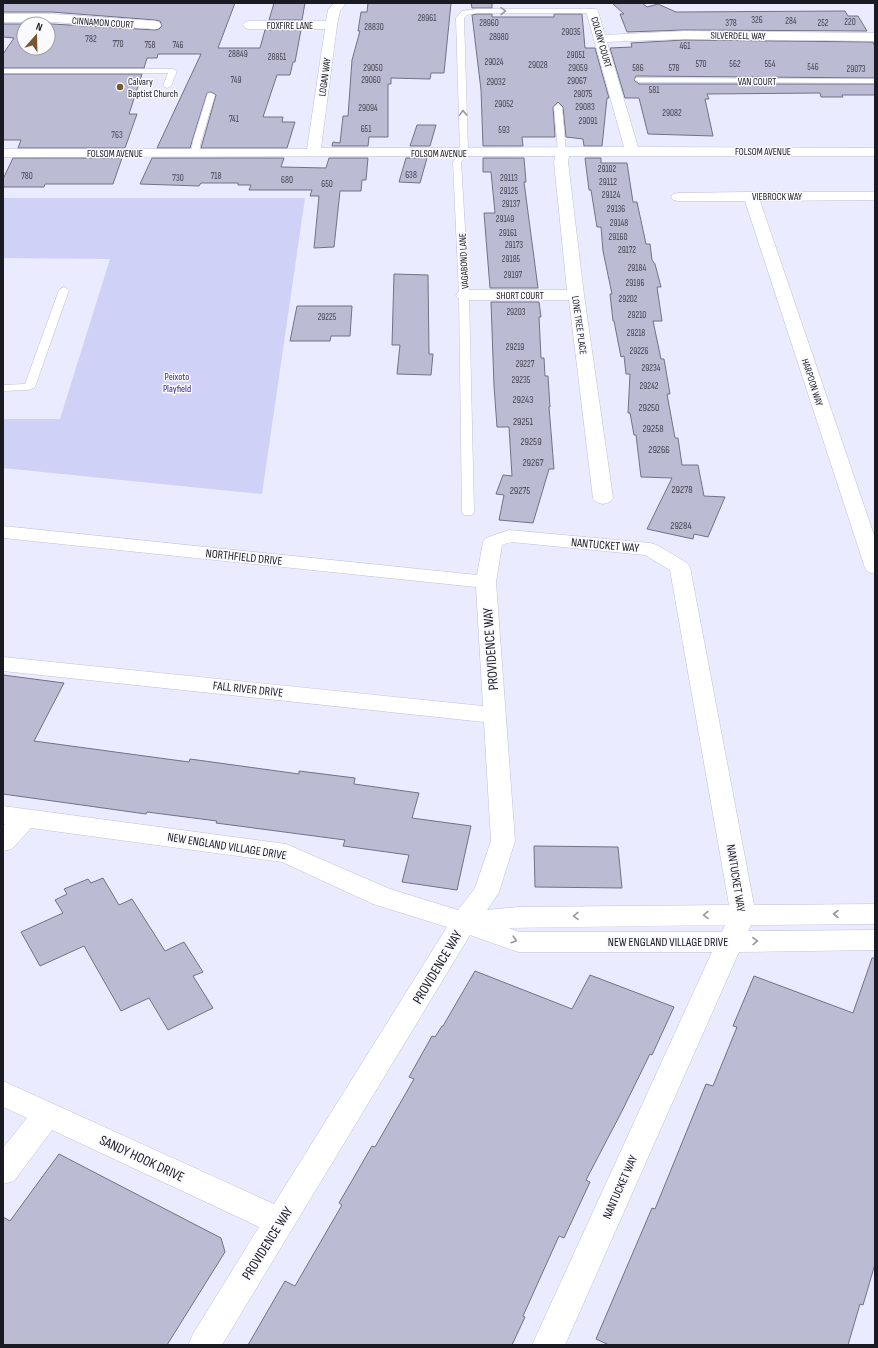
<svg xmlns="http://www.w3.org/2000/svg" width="878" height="1348" font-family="'Sofia Sans Condensed',sans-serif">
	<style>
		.green { fill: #d0d1f6 }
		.building { fill: #bbbcd4; stroke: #717288; fill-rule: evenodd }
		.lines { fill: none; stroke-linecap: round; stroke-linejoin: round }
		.lane-casing { stroke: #bfc0d8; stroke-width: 1 }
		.street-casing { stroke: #bfc0d8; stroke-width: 1 }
		.lane { fill: #fff; fill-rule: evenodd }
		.street { fill: #fff; fill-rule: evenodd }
		.oneway { stroke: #98989c }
		.poi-dot { fill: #77582d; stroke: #f9f9fe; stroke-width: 1.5 }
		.labels { text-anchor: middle; stroke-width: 3; stroke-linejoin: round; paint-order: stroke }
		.far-number-label { font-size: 9px; fill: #42424e }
		.far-street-label { font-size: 10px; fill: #191a22; stroke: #f9f9fe }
		.far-poi-label { font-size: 10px; fill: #191a22; stroke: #f9f9fe; text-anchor: start }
		.far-park-label { font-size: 10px; fill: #39248b; stroke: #f9f9fe }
		.number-label { font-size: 10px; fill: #42424e }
		.street-label { font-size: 12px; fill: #191a22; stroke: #f9f9fe }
		.near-street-label { font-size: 14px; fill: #191a22; stroke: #f9f9fe }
	</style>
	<rect width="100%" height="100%" fill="#eaebff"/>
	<path class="green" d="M3,198H305L262,494L3,468V419H60L110,259L3,258Z"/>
	<path class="building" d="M3,3H235L218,48H260L265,30H301L295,62H293L290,75H277L263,117H283L282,122H295L287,148H201L216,95L211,92L207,93L190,148H157L201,54H158L157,58H147L144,68H3V54L14,38L3,37V24H52L155,30L159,29L162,26L160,21L155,20L52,12H3ZM24,24H48V48H24Z
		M274,3H305L302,20H269Z
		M368,3H451L444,73H431L430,79L391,78V84H388V137H369L368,146H332L333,142L340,143L343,116H348L352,60L360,31H358L361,12H367Z
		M471,3H492V8H472Z
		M612,3H642L647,7L658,4L676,12L845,11L848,16H858L867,31L684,30L627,32L620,14H624Z
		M477,14H492V17H554V14H582L585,48H595L609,98H607L602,146H584L583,139L566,137L563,107L558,102L553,107L555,137H522L523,146H483L481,90L472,15Z
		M684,40L873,42L875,47V78L636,76L634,80L639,84H875V95H842L843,97H821L820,93L707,94L709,99H705L713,136L648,134L639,98H625L610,48L632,47L631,43Z
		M3,74H142L129,114H137L125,148H18L21,140H3Z
		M417,125H436L430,146H410Z
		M13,158H122L113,184H45L44,187H3V179Z
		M152,158H284L281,167L326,168L329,158H368L366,180H362L361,191H340L334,247L314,248L319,196H310L312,190H249L251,185H238V183H201L199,186L140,184Z
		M406,158H427L420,183L399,182Z
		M483,158H524L526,182H524L538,288H490L484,213H495L491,172H483Z
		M585,158H601V163H627L633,202H637L646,244H650L652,260L655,264L661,287H657L662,321H653L661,359H664L670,394H667L675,438H678L682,465H698L704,496L725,497L708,537L694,534L693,539L647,529L672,478L641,477L636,435H634L630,413H628L630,374H626L624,356L621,357L614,321H613L610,294H612L603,251L601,227H597L591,190H589Z
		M394,274L428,275L429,354H433L431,375L397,374L400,345H392Z
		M491,302H539L541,317H539L541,358H544L545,376H548L550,407H549L554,469H549L533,523L499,520L504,495L496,494L503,475L512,476L509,427H497L494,386Z
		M297,306H352L350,336H331L330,341H290Z
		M3,675L64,683L34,741L189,762L190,759L299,774V771L355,778L354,784L419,793L412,818L471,826L457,890L402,882L409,855L343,846L345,840L216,823L217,821L147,812L146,814L3,794Z
		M534,846L618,847L622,888L535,887Z
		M103,878L119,905L132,899L165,951L184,942L203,972L193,976L213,1008L168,1030L149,998L121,1011L84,946L40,966L21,932L63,913L55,900L67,894L64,889L88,879L91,883Z
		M872,958H875V1264L863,1305L860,1304L848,1345H609L596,1339L652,1208L655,1209L706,1084L713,1086L737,1027L733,1026L754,976L853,1013Z
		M475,971L572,1009L590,975L674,1007L652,1055L650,1054L622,1111L586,1180L590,1182L564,1238L559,1236L523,1316L525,1317L512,1345H248L285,1281L295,1286L342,1205L339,1203L372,1146L375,1147L414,1079L409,1077L432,1036L435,1037L442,1026H443Z
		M59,1154L221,1238L225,1252L167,1345H3V1217L10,1221Z"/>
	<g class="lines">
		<defs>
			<path id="lane" d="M477,9H592L596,11L592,13H477L467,15L464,18L468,152L461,162L469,295L474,512L472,515H464L462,512L459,295L453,162L460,152L456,18L462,11Z
				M3,69H173L177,71L171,86L167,88L163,86L168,73H3Z
				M636,78L875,79V83L639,82L635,80Z
				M208,93H211L215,95L201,141L199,153L195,156L191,153L193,141Z
				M558,104L562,107L566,152L562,155L558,152L554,107Z
				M64,287L69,290L35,387L29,390L3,391V385L25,384L59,290Z"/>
			<path id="street" d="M334,3H346L340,11L337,25L321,148L624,147L586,11L588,9H596L598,11L605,35L684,31L875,33V41L684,39L607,42L638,147L875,148V156H569L568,162L584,295L613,498L610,502L603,504L596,502L593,498L569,300H464L458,298L456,295L458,292L464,290H567L554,162L555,156L3,157V149H307L325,29H249L245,28L243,25L245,22L249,21H326L328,10Z
				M3,14H52L155,21L159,22L161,25L159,28L155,29L52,22H3Z
				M748,192H875V200L760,201L875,538V574L868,572L865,568L745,201H678L673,200L671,197L673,194L678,193Z
				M3,526L477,575L483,542L486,538L509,530L650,543L657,545L687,563L690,567L754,905L875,904V924L751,925L748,931L875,930V950L739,952L565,1345H532L712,952H518L470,935L222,1345H188L193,1334L259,1227L52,1130L14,1181L3,1184V1148L27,1118L3,1107V1081L274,1204L447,927L373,904L282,862L31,828L12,849L3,851V826L5,824H3V806L286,844L390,889L458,910L475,888L491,841L484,722L3,671V657L483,706L476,587L3,538ZM511,542L645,555L670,570L729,905L518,907L487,910L499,892L515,841L496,582L502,545ZM725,925L722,932H519L509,928Z"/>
		</defs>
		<use href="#lane" class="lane-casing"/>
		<use href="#street" class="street-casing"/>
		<use href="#lane" class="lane"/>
		<use href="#street" class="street"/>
	</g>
	<defs><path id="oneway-chevron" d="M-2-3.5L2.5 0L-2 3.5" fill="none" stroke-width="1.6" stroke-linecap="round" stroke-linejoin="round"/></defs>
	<g class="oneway">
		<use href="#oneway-chevron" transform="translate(503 11) rotate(-1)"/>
		<use href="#oneway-chevron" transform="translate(463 113) rotate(-92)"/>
		<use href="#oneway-chevron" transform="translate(836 914) rotate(180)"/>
		<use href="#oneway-chevron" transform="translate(706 915) rotate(179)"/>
		<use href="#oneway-chevron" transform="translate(576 916) rotate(179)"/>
		<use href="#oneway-chevron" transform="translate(514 940) rotate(17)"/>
		<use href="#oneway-chevron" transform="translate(755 941) rotate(-1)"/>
	</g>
	<circle class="poi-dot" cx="120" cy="87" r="4"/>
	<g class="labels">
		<g class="far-number-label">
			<text x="427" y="21">28961</text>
			<text x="757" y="23">326</text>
			<text x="791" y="24">284</text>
			<text x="850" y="25">220</text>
			<text x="489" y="26">28960</text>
			<text x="731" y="26">378</text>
			<text x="823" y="26">252</text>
			<text x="374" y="30">28830</text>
			<text x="571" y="35">29035</text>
			<text x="499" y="40">28980</text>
			<text x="91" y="42">782</text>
			<text x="118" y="47">770</text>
			<text x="150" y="48">758</text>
			<text x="178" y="48">746</text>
			<text x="685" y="49">461</text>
			<text x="238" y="57">28849</text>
			<text x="576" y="58">29051</text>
			<text x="277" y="60">28851</text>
			<text x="494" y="65">29024</text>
			<text x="701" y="67">570</text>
			<text x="735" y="67">562</text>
			<text x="770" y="67">554</text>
			<text x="538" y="68">29028</text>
			<text x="813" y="70">546</text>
			<text x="373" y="71">29050</text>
			<text x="578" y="71">29059</text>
			<text x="638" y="71">586</text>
			<text x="674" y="71">578</text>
			<text x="856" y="72">29073</text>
			<text x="236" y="83">749</text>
			<text x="371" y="83">29060</text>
			<text x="577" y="84">29067</text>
			<text x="496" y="85">29032</text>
			<text x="654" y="93">581</text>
			<text x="583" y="97">29075</text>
			<text x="504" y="107">29052</text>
			<text x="585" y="110">29083</text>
			<text x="368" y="111">29094</text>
			<text x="672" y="116">29082</text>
			<text x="234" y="122">741</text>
			<text x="588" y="124">29091</text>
			<text x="366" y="132">651</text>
			<text x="504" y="133">593</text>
			<text x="117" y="138">763</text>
			<text x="607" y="172">29102</text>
			<text x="411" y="178">638</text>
			<text x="27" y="179">780</text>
			<text x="216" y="179">718</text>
			<text x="178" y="181">730</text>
			<text x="509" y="181">29113</text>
			<text x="287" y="183">680</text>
			<text x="608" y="185">29112</text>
			<text x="327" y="187">650</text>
			<text x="509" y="194">29125</text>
			<text x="611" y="198">29124</text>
			<text x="511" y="207">29137</text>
			<text x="616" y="212">29136</text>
			<text x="505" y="222">29149</text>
			<text x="619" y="226">29148</text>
			<text x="508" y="236">29161</text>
			<text x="618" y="240">29160</text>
			<text x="514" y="248">29173</text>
			<text x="627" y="253">29172</text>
			<text x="511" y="262">29185</text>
			<text x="637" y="271">29184</text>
			<text x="513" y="278">29197</text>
			<text x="635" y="286">29196</text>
			<text x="628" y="302">29202</text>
			<text x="516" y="315">29203</text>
			<text x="637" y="318">29210</text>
			<text x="327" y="320">29225</text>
			<text x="636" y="336">29218</text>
			<text x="515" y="350">29219</text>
			<text x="639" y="354">29226</text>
			<text x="525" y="367">29227</text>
			<text x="651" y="371">29234</text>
			<text x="521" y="383">29235</text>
			<text x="649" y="389">29242</text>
		</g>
		<g class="far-street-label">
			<text transform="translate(103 22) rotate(4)" y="4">CINNAMON COURT</text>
			<text x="290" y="29">FOXFIRE LANE</text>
			<text transform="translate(738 35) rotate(1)" y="4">SILVERDELL WAY</text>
			<text transform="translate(602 42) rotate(74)" y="4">COLONY COURT</text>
			<text transform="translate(324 77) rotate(-82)" y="4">LOGAN WAY</text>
			<text x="757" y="85">VAN COURT</text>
			<text x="763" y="155">FOLSOM AVENUE</text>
			<text x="115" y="157">FOLSOM AVENUE</text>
			<text x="439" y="157">FOLSOM AVENUE</text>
			<text x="777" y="200">VIEBROCK WAY</text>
			<text transform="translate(463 261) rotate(-93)" y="4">VAGABOND LANE</text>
			<text x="520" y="299">SHORT COURT</text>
			<text transform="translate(580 325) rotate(82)" y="4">LONE TREE PLACE</text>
			<text transform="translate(813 382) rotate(72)" y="4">HARPOON WAY</text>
		</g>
		<g class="far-poi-label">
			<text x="128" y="85">Calvary<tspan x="128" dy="12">Baptist Church</tspan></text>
		</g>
		<g class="far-park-label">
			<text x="177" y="380">Peixoto<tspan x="177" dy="12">Playfield</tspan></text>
		</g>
		<g class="number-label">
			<text x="523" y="403">29243</text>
			<text x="649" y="411">29250</text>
			<text x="523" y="425">29251</text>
			<text x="653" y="432">29258</text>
			<text x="531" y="445">29259</text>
			<text x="659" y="453">29266</text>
			<text x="533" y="466">29267</text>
			<text x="682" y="493">29278</text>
			<text x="520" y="494">29275</text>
			<text x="681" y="529">29284</text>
		</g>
		<g class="street-label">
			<text transform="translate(605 545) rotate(5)" y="4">NANTUCKET WAY</text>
			<text transform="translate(244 557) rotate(6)" y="4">NORTHFIELD DRIVE</text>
			<text transform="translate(248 689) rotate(6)" y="4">FALL RIVER DRIVE</text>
			<text transform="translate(227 846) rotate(9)" y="4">NEW ENGLAND VILLAGE DRIVE</text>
			<text transform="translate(736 878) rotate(81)" y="4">NANTUCKET WAY</text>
			<text x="668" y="946">NEW ENGLAND VILLAGE DRIVE</text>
			<text transform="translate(620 1187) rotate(-66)" y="4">NANTUCKET WAY</text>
		</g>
		<g class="near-street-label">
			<text transform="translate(490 649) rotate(-94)" y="5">PROVIDENCE WAY</text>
			<text transform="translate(437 967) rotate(-59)" y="5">PROVIDENCE WAY</text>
			<text transform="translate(142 1158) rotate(25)" y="5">SANDY HOOK DRIVE</text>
			<text transform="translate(267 1243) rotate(-58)" y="5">PROVIDENCE WAY</text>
		</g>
	</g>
	<rect width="878" height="1348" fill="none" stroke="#191a22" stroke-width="8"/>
	<g transform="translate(36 36) rotate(20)"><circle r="19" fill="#f9f9fe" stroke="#9fa0a6"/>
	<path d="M0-3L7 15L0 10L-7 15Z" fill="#77582d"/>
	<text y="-6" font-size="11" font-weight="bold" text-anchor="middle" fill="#191a22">N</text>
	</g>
</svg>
